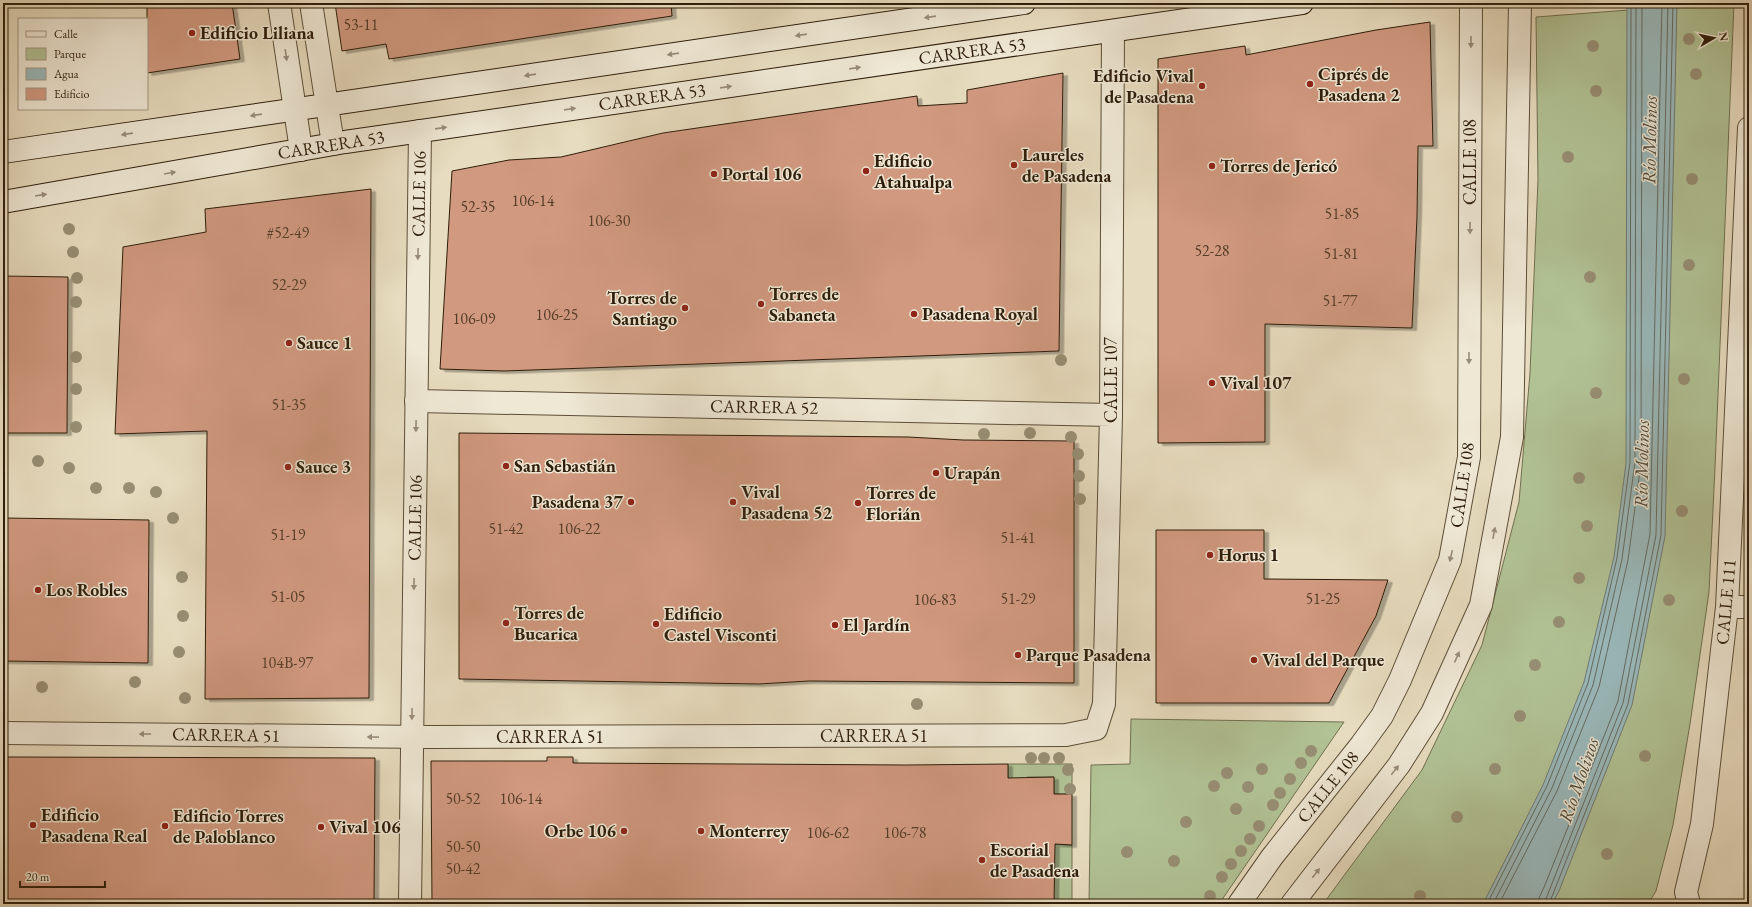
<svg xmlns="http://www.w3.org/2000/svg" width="1752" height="907" font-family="'EB Garamond',serif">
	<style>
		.green { fill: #b1c295; stroke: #707050 }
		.water { fill: #9ab9bb; stroke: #6f7b75 }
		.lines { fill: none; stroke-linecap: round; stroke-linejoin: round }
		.shore { stroke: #646c63; stroke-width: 1 }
		.building { fill: #d19980; stroke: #2e1e0b; filter: url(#shadow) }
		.minor-casing { stroke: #5c4e38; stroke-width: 24 }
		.tertiary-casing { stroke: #5c4e38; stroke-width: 24 }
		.secondary-casing { stroke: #2e1e0b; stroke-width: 24 }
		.minor { stroke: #efe8d5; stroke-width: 22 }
		.tertiary { stroke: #efe8d5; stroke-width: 22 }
		.secondary { stroke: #efe8d5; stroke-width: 22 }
		.tree { fill: #978e73 }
		.oneway { fill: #988d7a }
		.poi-dot { fill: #8f2418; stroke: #efe8d5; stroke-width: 1.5 }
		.labels { text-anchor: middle; stroke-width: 3; stroke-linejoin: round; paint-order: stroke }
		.number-label { font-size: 16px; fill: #573d28 }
		.poi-label { font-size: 18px; font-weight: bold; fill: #2e1e0b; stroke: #efe8d5; text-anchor: start }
		.street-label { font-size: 18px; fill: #2e1e0b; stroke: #efe8d5 }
		.water-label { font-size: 19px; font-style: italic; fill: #4e4c40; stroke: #efe8d5 }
	</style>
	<defs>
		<filter id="shadow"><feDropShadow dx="4.5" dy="2.5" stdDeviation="0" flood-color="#0004"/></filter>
	</defs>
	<rect width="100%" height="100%" fill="#e7dcbf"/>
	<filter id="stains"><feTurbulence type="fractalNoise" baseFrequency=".005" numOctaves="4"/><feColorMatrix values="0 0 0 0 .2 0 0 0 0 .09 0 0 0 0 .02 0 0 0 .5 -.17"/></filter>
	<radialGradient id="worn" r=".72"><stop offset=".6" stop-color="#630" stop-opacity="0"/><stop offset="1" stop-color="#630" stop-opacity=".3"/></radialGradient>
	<path class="green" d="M1721,3H1734L1715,468L1709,592L1690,724L1673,825L1656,891L1648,904H1323L1422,770L1482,645L1519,502L1530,373L1538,180L1536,17Z
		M1131,719L1344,722L1219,904H1089L1091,765L1130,764Z
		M1008,764H1072V794H1054V777H1027L1008,797Z
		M1055,844L1072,845V900L1007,899Z"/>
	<path class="water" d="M1627,3H1677L1665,536L1632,705L1559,891L1552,904H1483L1543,785L1584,682L1614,557L1626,463Z"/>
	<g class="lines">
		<path class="shore" d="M1487,904L1547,786L1588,683L1617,558L1630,462L1631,3
			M1493,904L1552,788L1593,685L1622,559L1635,462L1636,3
			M1499,904L1557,791L1599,687L1628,560L1641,463L1642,3
			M1538,904L1539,898L1545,885L1618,701L1650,534L1662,3
			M1544,904L1623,703L1656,535L1668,3
			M1549,904L1628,704L1661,535L1673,3"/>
	</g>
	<path class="building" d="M147,3H232L240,59L147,73Z
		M335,3H671L672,16L389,59L386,44L342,51Z
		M1430,22L1433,146H1418L1417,217L1412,328L1265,324V442L1158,443V59L1245,46L1246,55L1376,30Z
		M1063,73L1059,351L504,371L440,369L452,171L509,160L561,157L663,133L917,96L918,106L967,103V90Z
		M371,189L369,698L205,699L207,431L115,434L123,247L206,232L205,209Z
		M3,276L68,277L67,433H3Z
		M459,433L908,437L963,440L1074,441V683L809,681L759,684L459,679Z
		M3,518L149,520L148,663L3,661Z
		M1156,530H1264V579L1388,580L1376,616L1329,703H1156Z
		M3,757L375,758L374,904H3Z
		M547,757H573V763L906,765L1008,764V778L1054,777V794H1072V845L1055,844L1054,904H432L431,761H547Z"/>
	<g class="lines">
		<defs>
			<path id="minor" d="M416,401L1111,415
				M1727,607H1749
				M3,733L429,737L1066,735L1096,729L1104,704L1111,415L1113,31
				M1292,904L1399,765L1432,713L1481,605L1512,437L1520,3
				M1689,904L1686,892L1702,824L1727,607L1749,128"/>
			<path id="tertiary" d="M279,3L301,150
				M311,3L333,144
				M410,904L420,131
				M1239,904L1272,857L1361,745L1382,716L1400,680L1450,560L1469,457L1471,3"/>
			<path id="secondary" d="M3,152L1024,3
				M3,202L345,142L1302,3"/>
		</defs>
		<use href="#minor" class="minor-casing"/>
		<use href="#tertiary" class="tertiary-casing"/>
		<use href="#secondary" class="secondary-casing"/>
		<use href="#minor" class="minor"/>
		<use href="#tertiary" class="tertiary"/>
		<use href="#secondary" class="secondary"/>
	</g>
	<g class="tree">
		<circle cx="1689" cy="39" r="6"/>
		<circle cx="1593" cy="46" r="6"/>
		<circle cx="1696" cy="74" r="6"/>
		<circle cx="1596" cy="91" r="6"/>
		<circle cx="1568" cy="157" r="6"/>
		<circle cx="1692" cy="179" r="6"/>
		<circle cx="69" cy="229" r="6"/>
		<circle cx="73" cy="252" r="6"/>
		<circle cx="1689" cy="265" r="6"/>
		<circle cx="1590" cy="277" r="6"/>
		<circle cx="77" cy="278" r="6"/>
		<circle cx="76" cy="302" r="6"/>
		<circle cx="76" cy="357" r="6"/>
		<circle cx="1061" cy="360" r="6"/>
		<circle cx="1684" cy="379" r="6"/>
		<circle cx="76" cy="389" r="6"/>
		<circle cx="1596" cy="393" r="6"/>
		<circle cx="76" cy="427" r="6"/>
		<circle cx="1030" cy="433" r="6"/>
		<circle cx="984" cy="434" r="6"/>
		<circle cx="1071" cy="437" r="6"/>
		<circle cx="1078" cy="454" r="6"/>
		<circle cx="38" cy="461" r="6"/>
		<circle cx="69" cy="468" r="6"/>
		<circle cx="1079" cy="476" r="6"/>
		<circle cx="1579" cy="478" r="6"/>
		<circle cx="96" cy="488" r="6"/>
		<circle cx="129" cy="488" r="6"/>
		<circle cx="156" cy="492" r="6"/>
		<circle cx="1080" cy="499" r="6"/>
		<circle cx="1682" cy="511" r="6"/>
		<circle cx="173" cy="518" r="6"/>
		<circle cx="1587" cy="526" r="6"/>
		<circle cx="182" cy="577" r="6"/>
		<circle cx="1579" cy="578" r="6"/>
		<circle cx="1669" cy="600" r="6"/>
		<circle cx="183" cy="616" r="6"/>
		<circle cx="1559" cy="622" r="6"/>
		<circle cx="179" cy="652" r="6"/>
		<circle cx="1535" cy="665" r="6"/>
		<circle cx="135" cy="682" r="6"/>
		<circle cx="42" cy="687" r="6"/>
		<circle cx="185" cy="698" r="6"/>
		<circle cx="917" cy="704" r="6"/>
		<circle cx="1520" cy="716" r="6"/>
		<circle cx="1311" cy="751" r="6"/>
		<circle cx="1645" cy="756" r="6"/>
		<circle cx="1031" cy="758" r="6"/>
		<circle cx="1044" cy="758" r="6"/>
		<circle cx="1059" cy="758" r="6"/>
		<circle cx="1301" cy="763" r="6"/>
		<circle cx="1262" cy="769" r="6"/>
		<circle cx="1495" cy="769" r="6"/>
		<circle cx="1068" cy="770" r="6"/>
		<circle cx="1227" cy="773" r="6"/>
		<circle cx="1290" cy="779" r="6"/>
		<circle cx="1214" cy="786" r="6"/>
		<circle cx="1248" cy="787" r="6"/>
		<circle cx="1070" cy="789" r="6"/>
		<circle cx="1280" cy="793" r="6"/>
		<circle cx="1273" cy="805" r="6"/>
		<circle cx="1236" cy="809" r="6"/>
		<circle cx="1457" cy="817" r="6"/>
		<circle cx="1186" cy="822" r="6"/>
		<circle cx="1259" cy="826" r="6"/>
		<circle cx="1250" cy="839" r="6"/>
		<circle cx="1241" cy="851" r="6"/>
		<circle cx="1127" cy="852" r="6"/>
		<circle cx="1607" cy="854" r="6"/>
		<circle cx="1174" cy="861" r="6"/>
		<circle cx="1231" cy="864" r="6"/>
		<circle cx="1222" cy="877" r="6"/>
		<circle cx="1210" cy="896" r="6"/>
		<circle cx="1420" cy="896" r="6"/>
	</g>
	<defs><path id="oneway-solid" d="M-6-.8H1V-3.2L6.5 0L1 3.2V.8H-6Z"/></defs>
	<g class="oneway">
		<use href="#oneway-solid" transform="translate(930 17) rotate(172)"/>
		<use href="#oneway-solid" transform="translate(801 35) rotate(172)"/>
		<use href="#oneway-solid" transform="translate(1471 42) rotate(90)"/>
		<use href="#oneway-solid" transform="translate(673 54) rotate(172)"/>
		<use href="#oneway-solid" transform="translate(286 55) rotate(82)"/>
		<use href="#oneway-solid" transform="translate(855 68) rotate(-8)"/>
		<use href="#oneway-solid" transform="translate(530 75) rotate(172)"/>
		<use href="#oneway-solid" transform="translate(726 87) rotate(-8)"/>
		<use href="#oneway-solid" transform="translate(570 109) rotate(-8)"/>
		<use href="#oneway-solid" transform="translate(256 115) rotate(172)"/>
		<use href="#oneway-solid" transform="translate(441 128) rotate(-8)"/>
		<use href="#oneway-solid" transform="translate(127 134) rotate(172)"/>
		<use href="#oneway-solid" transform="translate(170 173) rotate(-10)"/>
		<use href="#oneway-solid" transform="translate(41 195) rotate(-9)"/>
		<use href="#oneway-solid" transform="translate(1470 228) rotate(90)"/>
		<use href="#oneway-solid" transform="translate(418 254) rotate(91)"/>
		<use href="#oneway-solid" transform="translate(1469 358) rotate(90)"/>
		<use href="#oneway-solid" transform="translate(416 426) rotate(91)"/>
		<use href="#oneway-solid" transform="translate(1494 533) rotate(-79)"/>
		<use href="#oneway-solid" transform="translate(1451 556) rotate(103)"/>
		<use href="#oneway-solid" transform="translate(414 584) rotate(91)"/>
		<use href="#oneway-solid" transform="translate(1457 657) rotate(-66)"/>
		<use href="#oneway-solid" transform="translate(412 714) rotate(91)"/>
		<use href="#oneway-solid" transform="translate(145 734) rotate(-180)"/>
		<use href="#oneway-solid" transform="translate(373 737) rotate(-179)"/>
		<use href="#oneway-solid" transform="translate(1395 770) rotate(-52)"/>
		<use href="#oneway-solid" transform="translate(1316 873) rotate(-52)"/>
	</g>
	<g class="poi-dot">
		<circle cx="192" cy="33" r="4"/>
		<circle cx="1310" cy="84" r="4"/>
		<circle cx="1202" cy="86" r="4"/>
		<circle cx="1014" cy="165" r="4"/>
		<circle cx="1212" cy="166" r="4"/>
		<circle cx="866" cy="171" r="4"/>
		<circle cx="714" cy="174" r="4"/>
		<circle cx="761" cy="304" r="4"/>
		<circle cx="685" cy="308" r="4"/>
		<circle cx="914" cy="314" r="4"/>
		<circle cx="289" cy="343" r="4"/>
		<circle cx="1212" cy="383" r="4"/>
		<circle cx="506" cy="466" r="4"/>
		<circle cx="288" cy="467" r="4"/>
		<circle cx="936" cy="473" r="4"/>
		<circle cx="631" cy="502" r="4"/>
		<circle cx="733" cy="502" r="4"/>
		<circle cx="858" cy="503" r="4"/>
		<circle cx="1210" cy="555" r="4"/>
		<circle cx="38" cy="590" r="4"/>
		<circle cx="506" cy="623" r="4"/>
		<circle cx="656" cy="624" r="4"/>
		<circle cx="835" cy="625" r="4"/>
		<circle cx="1018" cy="655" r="4"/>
		<circle cx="1254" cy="660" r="4"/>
		<circle cx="33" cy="825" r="4"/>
		<circle cx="165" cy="826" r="4"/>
		<circle cx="321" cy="827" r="4"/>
		<circle cx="624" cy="831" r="4"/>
		<circle cx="701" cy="831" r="4"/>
		<circle cx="982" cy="860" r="4"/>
	</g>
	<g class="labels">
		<g class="number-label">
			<text x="361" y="30">53-11</text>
			<text x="533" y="206">106-14</text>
			<text x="478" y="212">52-35</text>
			<text x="1342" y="219">51-85</text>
			<text x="609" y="226">106-30</text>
			<text x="288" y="238">#52-49</text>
			<text x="1212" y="256">52-28</text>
			<text x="1341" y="259">51-81</text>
			<text x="289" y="290">52-29</text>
			<text x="1340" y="306">51-77</text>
			<text x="557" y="320">106-25</text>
			<text x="474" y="324">106-09</text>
			<text x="289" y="410">51-35</text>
			<text x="506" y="534">51-42</text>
			<text x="579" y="534">106-22</text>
			<text x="288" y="540">51-19</text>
			<text x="1018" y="543">51-41</text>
			<text x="288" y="602">51-05</text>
			<text x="1018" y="604">51-29</text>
			<text x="1323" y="604">51-25</text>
			<text x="935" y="605">106-83</text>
			<text x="287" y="668">104B-97</text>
			<text x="463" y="804">50-52</text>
			<text x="521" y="804">106-14</text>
			<text x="828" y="838">106-62</text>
			<text x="905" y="838">106-78</text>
			<text x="463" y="852">50-50</text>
			<text x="463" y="874">50-42</text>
		</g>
		<g class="poi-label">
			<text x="200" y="39">Edificio Liliana</text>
			<text x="1318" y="80">Ciprés de<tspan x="1318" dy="21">Pasadena 2</tspan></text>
			<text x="1194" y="82" text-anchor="end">Edificio Vival<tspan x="1194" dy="21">de Pasadena</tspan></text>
			<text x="1022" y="161">Laureles<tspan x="1022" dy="21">de Pasadena</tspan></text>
			<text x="874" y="167">Edificio<tspan x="874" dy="21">Atahualpa</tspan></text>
			<text x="1220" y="172">Torres de Jericó</text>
			<text x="722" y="180">Portal 106</text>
			<text x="769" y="300">Torres de<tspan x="769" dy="21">Sabaneta</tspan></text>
			<text x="677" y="304" text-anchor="end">Torres de<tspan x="677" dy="21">Santiago</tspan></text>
			<text x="922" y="320">Pasadena Royal</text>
			<text x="297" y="349">Sauce 1</text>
			<text x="1220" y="389">Vival 107</text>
			<text x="514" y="472">San Sebastián</text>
			<text x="296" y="473">Sauce 3</text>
			<text x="944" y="479">Urapán</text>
			<text x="741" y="498">Vival<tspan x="741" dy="21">Pasadena 52</tspan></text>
			<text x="866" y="499">Torres de<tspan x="866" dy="21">Florián</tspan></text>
			<text x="623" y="508" text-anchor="end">Pasadena 37</text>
			<text x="1218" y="561">Horus 1</text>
			<text x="46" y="596">Los Robles</text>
			<text x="514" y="619">Torres de<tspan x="514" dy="21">Bucarica</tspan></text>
			<text x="664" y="620">Edificio<tspan x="664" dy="21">Castel Visconti</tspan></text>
			<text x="843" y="631">El Jardín</text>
			<text x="1026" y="661">Parque Pasadena</text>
			<text x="1262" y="666">Vival del Parque</text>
			<text x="41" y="821">Edificio<tspan x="41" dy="21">Pasadena Real</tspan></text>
			<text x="173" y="822">Edificio Torres<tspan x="173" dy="21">de Paloblanco</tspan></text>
			<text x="329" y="833">Vival 106</text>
			<text x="616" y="837" text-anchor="end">Orbe 106</text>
			<text x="709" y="837">Monterrey</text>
			<text x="990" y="856">Escorial<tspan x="990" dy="21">de Pasadena</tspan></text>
		</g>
		<g class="street-label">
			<text transform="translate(972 51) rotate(-8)" y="6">CARRERA 53</text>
			<text transform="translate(652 97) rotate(-8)" y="6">CARRERA 53</text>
			<text transform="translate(331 145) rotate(-9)" y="6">CARRERA 53</text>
			<text transform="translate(1470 162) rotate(-90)" y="6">CALLE 108</text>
			<text transform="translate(419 194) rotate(-89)" y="6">CALLE 106</text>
			<text transform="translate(1111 380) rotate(-90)" y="6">CALLE 107</text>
			<text transform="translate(764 407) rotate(1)" y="6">CARRERA 52</text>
			<text transform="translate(1462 485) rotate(-82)" y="6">CALLE 108</text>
			<text transform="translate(415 518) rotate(-89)" y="6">CALLE 106</text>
			<text transform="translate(1726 602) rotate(-85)" y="6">CALLE 111</text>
			<text transform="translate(226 735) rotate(1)" y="6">CARRERA 51</text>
			<text x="874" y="742">CARRERA 51</text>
			<text x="550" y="743">CARRERA 51</text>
			<text transform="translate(1328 787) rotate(-51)" y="6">CALLE 108</text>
		</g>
		<g class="water-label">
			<text transform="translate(1649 140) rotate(-89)" y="7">Río Molinos</text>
			<text transform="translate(1641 464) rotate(-89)" y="7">Río Molinos</text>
			<text transform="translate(1578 780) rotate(-71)" y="7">Río Molinos</text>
		</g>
	</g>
	<rect width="1752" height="907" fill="none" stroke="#e7dcbf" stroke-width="16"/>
	<rect x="4" y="4" width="1744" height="899" fill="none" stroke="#2e1e0b" stroke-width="2"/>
	<rect x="8" y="8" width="1736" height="891" fill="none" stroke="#2e1e0b"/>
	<rect x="18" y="18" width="130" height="92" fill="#efe8d5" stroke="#a29784"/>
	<rect x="26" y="31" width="20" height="6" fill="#efe8d5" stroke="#a29784"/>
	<text x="54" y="38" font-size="12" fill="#2e1e0b">Calle</text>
	<rect x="26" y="48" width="20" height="12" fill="#b1c295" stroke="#a29784"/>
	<text x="54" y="58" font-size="12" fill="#2e1e0b">Parque</text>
	<rect x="26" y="68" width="20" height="12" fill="#9ab9bb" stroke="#a29784"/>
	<text x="54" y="78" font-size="12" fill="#2e1e0b">Agua</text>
	<rect x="26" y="88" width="20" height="12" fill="#d19980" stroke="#a29784"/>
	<text x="54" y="98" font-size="12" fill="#2e1e0b">Edificio</text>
	<g transform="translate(1714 38) rotate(81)" stroke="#efe8d5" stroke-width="3" paint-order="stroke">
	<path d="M0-3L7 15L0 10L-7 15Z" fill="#2e1e0b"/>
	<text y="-6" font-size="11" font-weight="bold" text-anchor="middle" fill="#2e1e0b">N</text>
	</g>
	<path d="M20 881v6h85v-6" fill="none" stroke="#2e1e0b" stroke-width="2"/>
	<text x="26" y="881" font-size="12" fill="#2e1e0b" stroke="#efe8d5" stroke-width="3" paint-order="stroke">20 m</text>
	<rect width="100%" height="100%" filter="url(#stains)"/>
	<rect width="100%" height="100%" fill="url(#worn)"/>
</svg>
